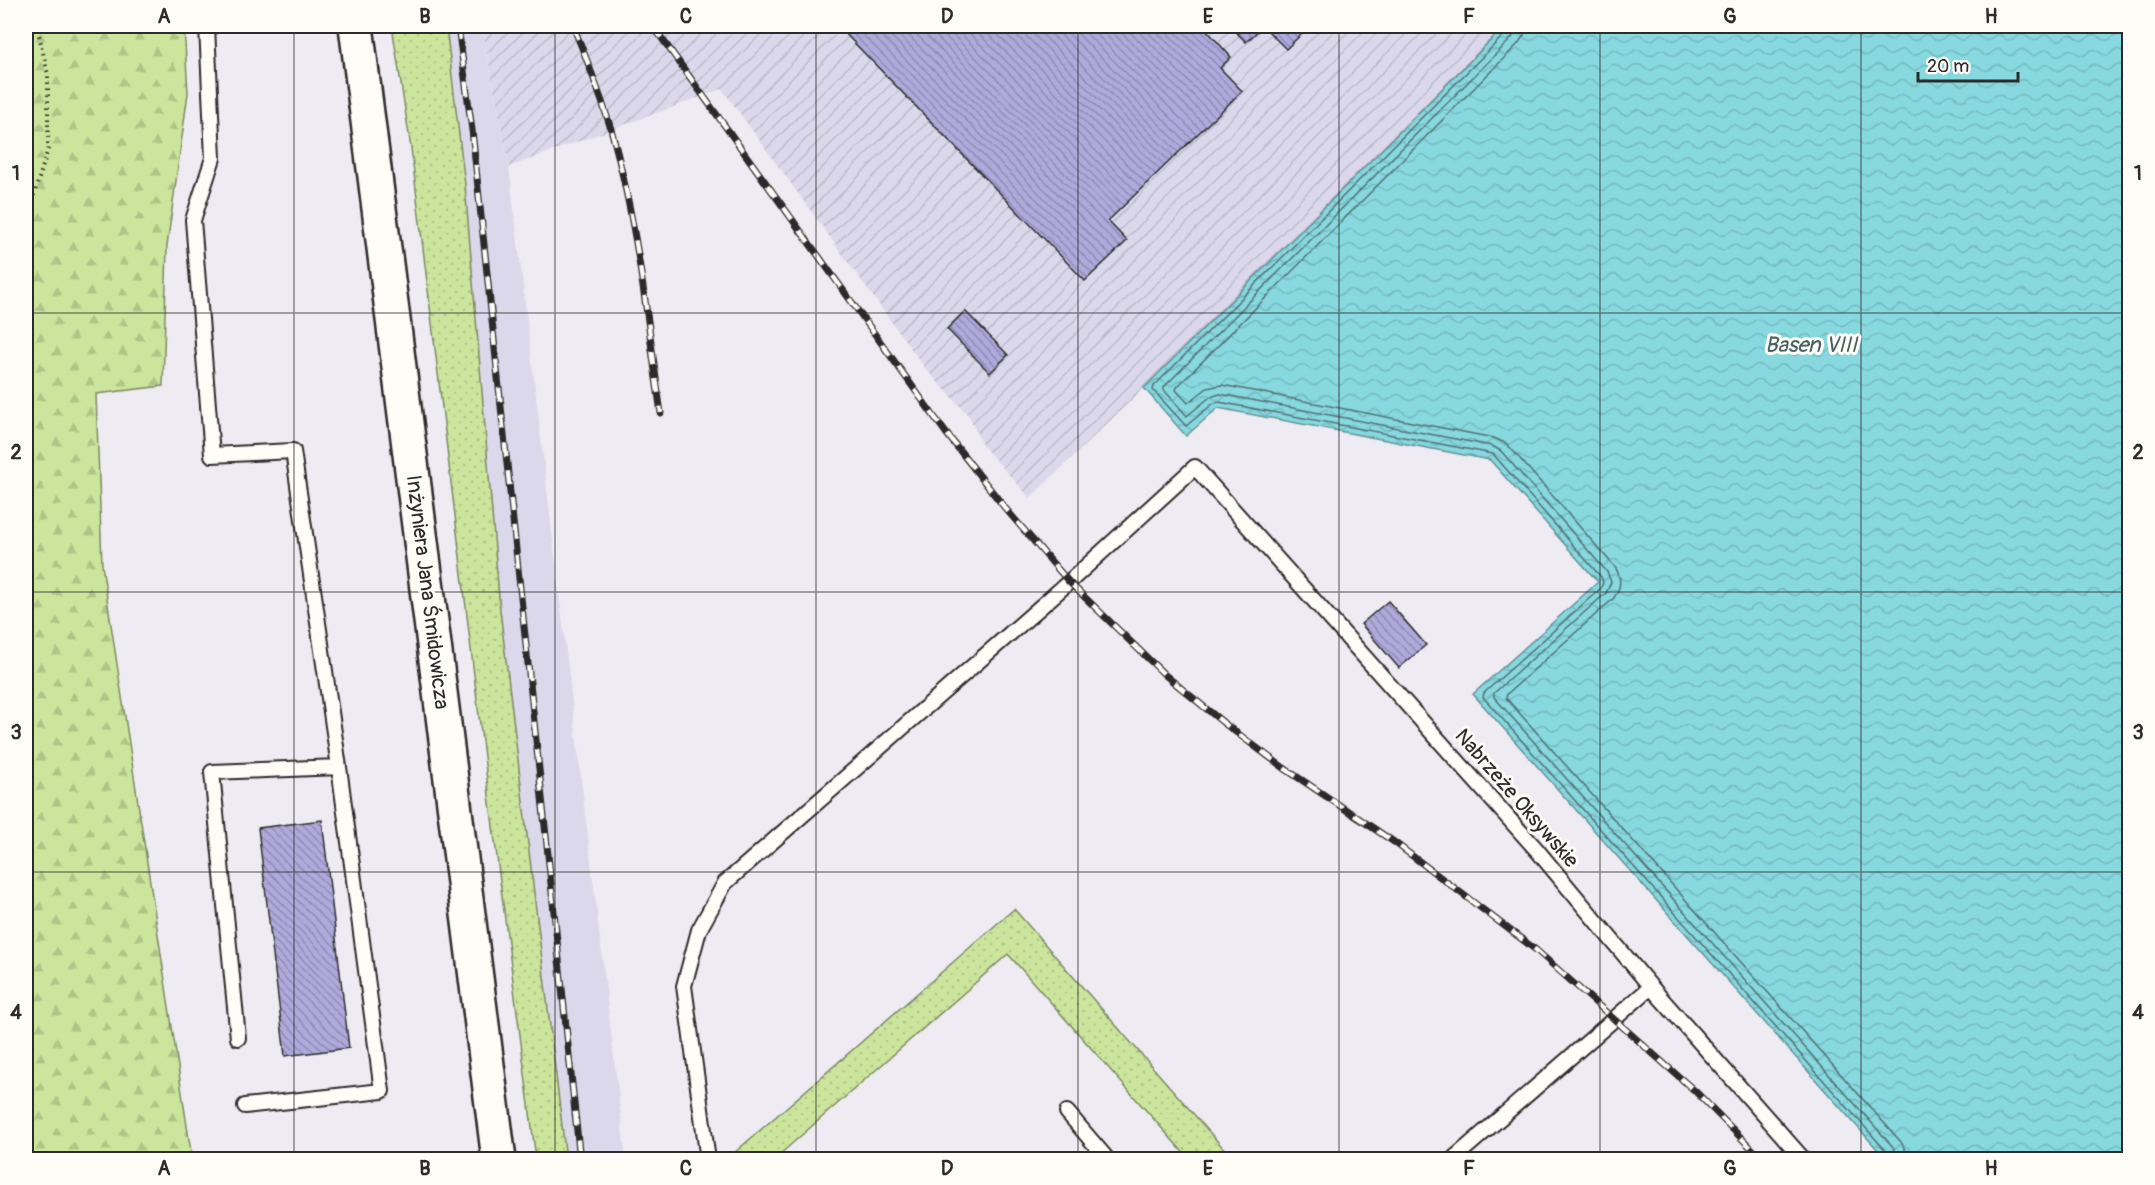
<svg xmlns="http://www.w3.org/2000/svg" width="2155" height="1185" font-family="Pangolin,sans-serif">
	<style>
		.built { fill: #dbd8eb }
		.industrial { fill: url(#industrial-furrows) }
		.grass { fill: url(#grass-dots); stroke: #7c8864; stroke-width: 1.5 }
		.forest { fill: url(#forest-firs); stroke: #7c8864; stroke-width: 1.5 }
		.water { fill: url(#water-waves); stroke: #629397; stroke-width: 1.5 }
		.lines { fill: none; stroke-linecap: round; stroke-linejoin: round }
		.shore { stroke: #507073; stroke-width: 1.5 }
		.building { fill: url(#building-back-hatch); stroke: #2b2b2b; stroke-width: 1.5 }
		.service-casing { stroke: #2b2b2b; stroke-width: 18 }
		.tertiary-casing { stroke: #2b2b2b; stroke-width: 38 }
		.path { stroke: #2b2b2b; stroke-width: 4; stroke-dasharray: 1.5 4.5; stroke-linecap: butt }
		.service { stroke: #fdfcf7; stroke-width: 14 }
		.tertiary { stroke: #fdfcf7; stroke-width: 33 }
		.rail-casing { stroke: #2b2b2b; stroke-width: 7 }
		.rail { stroke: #fdfcf7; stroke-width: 4.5; stroke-dasharray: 14; stroke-linecap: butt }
		.grid { fill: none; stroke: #2b2b2b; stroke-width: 1.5; stroke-opacity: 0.55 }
		.labels { text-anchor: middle; stroke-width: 6; stroke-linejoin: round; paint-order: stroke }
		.street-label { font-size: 21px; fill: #2b2b2b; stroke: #fdfcf7 }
		.water-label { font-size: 22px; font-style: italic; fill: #475f61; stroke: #fdfcf7 }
		.neatline { fill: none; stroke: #2b2b2b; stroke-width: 2 }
		.grid-label { font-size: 20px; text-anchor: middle; font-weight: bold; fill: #2b2b2b }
	</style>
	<defs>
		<pattern id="industrial-furrows" width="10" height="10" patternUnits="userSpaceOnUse" patternTransform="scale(1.5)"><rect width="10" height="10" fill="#dbd8eb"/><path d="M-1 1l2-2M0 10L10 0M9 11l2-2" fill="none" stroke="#bcbaca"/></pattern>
		<pattern id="grass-dots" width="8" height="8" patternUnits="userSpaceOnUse" patternTransform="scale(1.5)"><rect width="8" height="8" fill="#cce59c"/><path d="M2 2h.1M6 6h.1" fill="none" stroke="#afc587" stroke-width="1.8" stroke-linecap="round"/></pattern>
		<pattern id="forest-firs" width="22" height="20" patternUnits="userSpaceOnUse" patternTransform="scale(1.5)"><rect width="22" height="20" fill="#cce59c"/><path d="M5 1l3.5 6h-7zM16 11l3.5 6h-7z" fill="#afc587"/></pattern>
		<pattern id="water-waves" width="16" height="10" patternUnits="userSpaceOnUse" patternTransform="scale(1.5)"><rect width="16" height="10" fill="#87d8df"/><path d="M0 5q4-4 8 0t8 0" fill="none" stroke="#75bac0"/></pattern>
		<pattern id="building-back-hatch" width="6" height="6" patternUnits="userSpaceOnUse" patternTransform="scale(1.5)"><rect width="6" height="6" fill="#b0aadc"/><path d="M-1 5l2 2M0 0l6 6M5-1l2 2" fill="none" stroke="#8f8bb3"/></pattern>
	</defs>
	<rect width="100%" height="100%" fill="#eeecf2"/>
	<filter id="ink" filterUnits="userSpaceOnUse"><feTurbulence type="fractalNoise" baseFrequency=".0167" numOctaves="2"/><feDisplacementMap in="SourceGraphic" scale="12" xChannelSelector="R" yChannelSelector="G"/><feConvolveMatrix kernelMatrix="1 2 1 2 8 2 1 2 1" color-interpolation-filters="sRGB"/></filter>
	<g filter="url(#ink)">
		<path class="built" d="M446,26H482L509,167L626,1159H566L500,610L465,185Z"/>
		<path class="industrial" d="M482,26H1505L1144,388L1030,498L982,445L969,416L925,368L722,89L509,167Z"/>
		<path class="grass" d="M392,26H446L465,185L500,610L566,1159H536L482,741L411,148Z
			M1014,909L1233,1159H1189L1008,954L779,1155L782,1159H734L733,1154Z"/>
		<path class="forest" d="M26,26H184L188,93L167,246L163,386L96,394L102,565L192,1159H26Z"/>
		<path class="water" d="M1505,26H2129V1159H1886L1473,694L1598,582L1490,460L1218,408L1186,436L1144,388Z"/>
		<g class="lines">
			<path class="shore" d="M1509,26L1507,32L1154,386L1153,390L1186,426L1214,403L1219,402L1493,454L1601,577L1603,582L1601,588L1484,693L1483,697L1888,1153L1890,1160
				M1516,26L1512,38L1164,387V390L1187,416L1210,397L1220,394L1492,446L1501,451L1607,572L1611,582L1606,593L1494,693V697L1894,1148L1898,1160
				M1525,26L1524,35L1518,44L1177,387L1176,390L1188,403L1207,388L1222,385L1494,438L1507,444L1615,567C1622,578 1621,589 1613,599L1507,694L1506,698L1901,1142L1905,1149L1907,1160"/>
		</g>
		<path class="building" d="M838,26H1203L1231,57L1220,68L1242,91L1108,221L1127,241L1085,281Z
			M1230,26H1263L1246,42Z
			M1263,26H1310L1286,49Z
			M965,311L1008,355L990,373L947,329Z
			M1388,601L1426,645L1399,668L1361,624Z
			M322,820L349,1048L285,1056L258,828Z"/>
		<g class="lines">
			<defs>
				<path id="service" d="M207,26L213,158L193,220L212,455L293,451L339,767L382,1091L245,1106
					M238,1038L212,772L339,767
					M1067,1112L1108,1160
					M708,1160L684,986L699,930L725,883L1069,582L1195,467L1536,849L1651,987L1804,1160
					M1452,1160L1651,987"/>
				<path id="tertiary" d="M356,26L499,1160"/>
			</defs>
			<use href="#service" class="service-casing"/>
			<use href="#tertiary" class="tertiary-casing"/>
			<path class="path" d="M26,212L33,198L48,149V75L37,26"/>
			<use href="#service" class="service"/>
			<use href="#tertiary" class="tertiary"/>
			<defs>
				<path id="rail" d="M458,26L472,130L580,1160
					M573,26C587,59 600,94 611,129C637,221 647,319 661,413
					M653,26L946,433L1005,508L1069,582L1165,675L1225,724L1284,768L1394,842L1536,950L1695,1091L1763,1160"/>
			</defs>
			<use href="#rail" class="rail-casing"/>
			<use href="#rail" class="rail"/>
		</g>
	</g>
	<path class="grid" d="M294,26V1160M555,26V1160M816,26V1160M1078,26V1160M1339,26V1160M1600,26V1160M1861,26V1160M26,313H2130M26,592H2130M26,872H2130"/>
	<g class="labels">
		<g class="street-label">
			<text transform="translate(428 592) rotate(83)" y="7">Inżyniera Jana Śmidowicza</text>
			<text transform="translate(1517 798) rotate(49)" y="7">Nabrzeże Oksywskie</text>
		</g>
		<g class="water-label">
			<text x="1811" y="352">Basen VIII</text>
		</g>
	</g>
	<rect width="2155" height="1185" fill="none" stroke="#fdfcf7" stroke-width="66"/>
	<path d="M1918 72v9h100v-9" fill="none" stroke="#2b2b2b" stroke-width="3"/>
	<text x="1927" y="72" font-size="18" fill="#2b2b2b" stroke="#fdfcf7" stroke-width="4.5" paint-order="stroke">20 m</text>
	<rect x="33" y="33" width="2089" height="1119" class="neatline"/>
	<g class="grid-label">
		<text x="164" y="23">A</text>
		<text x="425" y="23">B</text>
		<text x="686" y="23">C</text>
		<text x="947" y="23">D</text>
		<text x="1208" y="23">E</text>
		<text x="1469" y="23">F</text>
		<text x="1730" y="23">G</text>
		<text x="1991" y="23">H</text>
		<text x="16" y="180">1</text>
		<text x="2138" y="180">1</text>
		<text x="16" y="459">2</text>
		<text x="2138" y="459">2</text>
		<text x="16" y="739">3</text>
		<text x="2138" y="739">3</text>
		<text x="16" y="1019">4</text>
		<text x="2138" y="1019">4</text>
		<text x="164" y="1175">A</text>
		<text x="425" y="1175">B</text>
		<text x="686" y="1175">C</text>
		<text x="947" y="1175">D</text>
		<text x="1208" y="1175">E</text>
		<text x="1469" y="1175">F</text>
		<text x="1730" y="1175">G</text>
		<text x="1991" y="1175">H</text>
	</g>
</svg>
